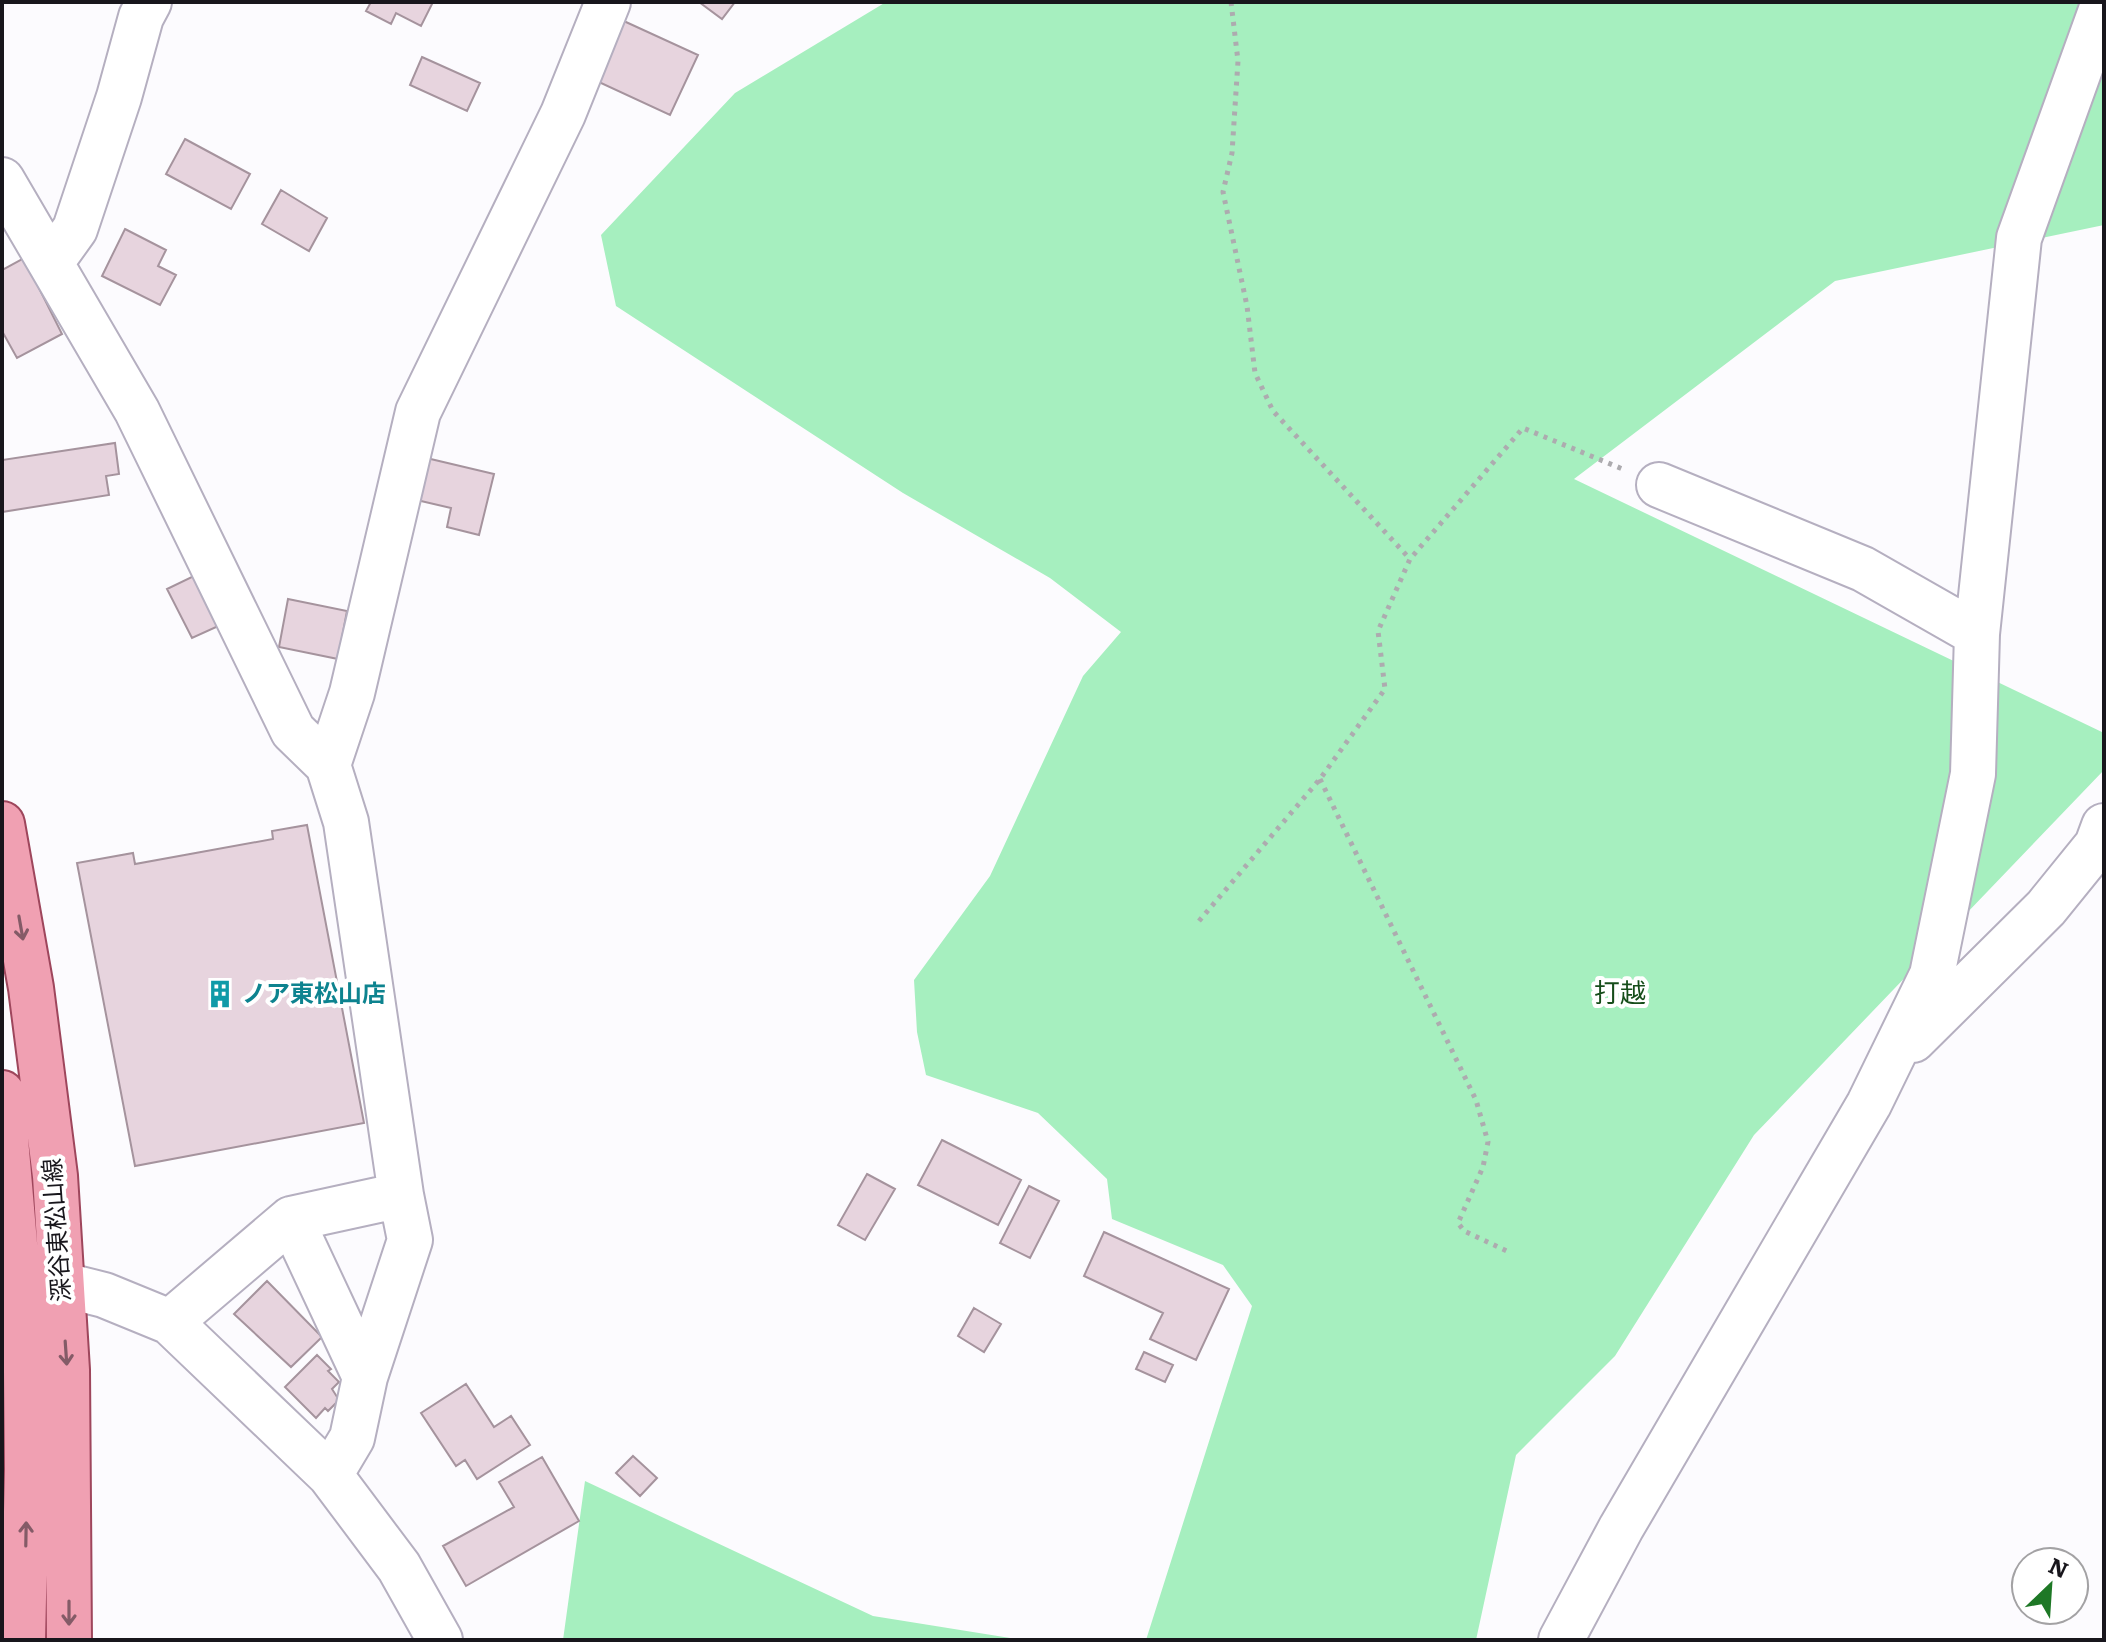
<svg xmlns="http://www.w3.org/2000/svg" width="2106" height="1642" font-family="Literata,'Noto Sans JP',serif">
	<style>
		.green { fill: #a6efbf }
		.building { fill: #e7d4de; stroke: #a5939d; stroke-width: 2 }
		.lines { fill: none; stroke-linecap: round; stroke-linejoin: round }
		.minor-casing { stroke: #b5afc0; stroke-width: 48 }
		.major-casing { stroke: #9e465c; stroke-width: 48 }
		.path { stroke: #adabaf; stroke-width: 5; stroke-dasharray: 4 6; stroke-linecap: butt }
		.minor { stroke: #fff; stroke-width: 44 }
		.major { stroke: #f0a0b2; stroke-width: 44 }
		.oneway { stroke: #845b67 }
		.labels { text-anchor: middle; stroke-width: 8; stroke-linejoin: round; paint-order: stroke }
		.culture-label { font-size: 24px; font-weight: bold; fill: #0d838f; stroke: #fff; text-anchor: start }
		.street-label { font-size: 24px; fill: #18161c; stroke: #fff }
		.neighbourhood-label { font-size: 26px; fill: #164d1a; stroke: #fff }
	</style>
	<rect width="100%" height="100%" fill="#fcfbfe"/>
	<path class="green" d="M886,2H2104V225L1835,281L1574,479L2104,733V770L1754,1135L1615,1356L1516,1455L1476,1640H1146L1252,1306L1223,1265L1112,1219L1107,1179L1038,1113L926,1075L917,1032L914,980L990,876L1083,676L1121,632L1050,578L903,493L616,306L601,235L735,93Z
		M585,1481L873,1616L1023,1640H563Z"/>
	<path class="building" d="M371,2H433L421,26L396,13L391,24L366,11Z
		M699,2H735L722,19Z
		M615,17L698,55L670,115L588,77Z
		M422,57L480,83L467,111L410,85Z
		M185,139L250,174L231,209L166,174Z
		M281,190L327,218L309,251L262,224Z
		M125,229L166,250L158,266L176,275L160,305L102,276Z
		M24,258L62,334L17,358L2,331V270Z
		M115,443L119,474L106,476L109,495L2,512V460Z
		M418,456L494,474L479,535L447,527L451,508L408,498Z
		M200,573L225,623L192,638L167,589Z
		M288,599L347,611L338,659L279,647Z
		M307,825L364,1123L135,1166L77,863L133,853L135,864L273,839L272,831Z
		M942,1140L1021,1180L998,1225L918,1185Z
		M867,1174L895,1189L865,1240L838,1225Z
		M1029,1186L1059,1201L1030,1258L1000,1243Z
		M1104,1232L1229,1289L1196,1360L1150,1339L1163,1313L1084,1276Z
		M267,1281L322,1337L291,1367L234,1314Z
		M974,1308L1001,1324L984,1352L958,1336Z
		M1144,1352L1173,1365L1165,1382L1136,1369Z
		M317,1355L331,1369L328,1371L339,1382L332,1389L339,1400L328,1411L325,1408L316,1418L285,1387Z
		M466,1384L494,1427L511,1416L530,1445L477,1479L465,1460L456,1466L421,1413Z
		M633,1456L657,1478L640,1496L616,1473Z
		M542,1457L579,1521L466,1586L443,1546L514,1507L499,1482Z"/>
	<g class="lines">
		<defs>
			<path id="minor" d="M2,180L137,411L293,731L328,765L346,822L401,1195L410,1240L365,1377L352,1438L330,1475
				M52,261L75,229L119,97L141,17L149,2
				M1659,485L1863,569L1977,634
				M328,765L352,693L418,412L563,114L608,2
				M1913,1040L2046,908L2097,845L2104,826
				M291,1219L365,1377
				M28,1276L104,1295L170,1322L330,1475L399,1567L440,1640
				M170,1322L291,1219L401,1195
				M1561,1640L1621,1528L1869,1104L1932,975L1973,774L1977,634L2019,238L2104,2"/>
			<path id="major" d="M2,824L31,988L55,1176L67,1370L69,1640
				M2,1093L26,1371L27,1469L23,1640"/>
		</defs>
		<use href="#minor" class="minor-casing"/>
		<use href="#major" class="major-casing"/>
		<path class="path" d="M1231,2L1238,61L1232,153L1223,192L1247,306L1255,373L1273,411L1410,559
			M1320,779L1476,1100L1488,1142L1483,1167L1458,1223L1464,1231L1511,1253
			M1199,921L1320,779L1385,689L1378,631L1410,559L1523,428L1625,470"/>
		<use href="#minor" class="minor"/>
		<use href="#major" class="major"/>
	</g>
	<defs><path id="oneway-shaft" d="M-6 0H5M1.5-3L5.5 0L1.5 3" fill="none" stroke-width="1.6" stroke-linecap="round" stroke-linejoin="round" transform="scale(2)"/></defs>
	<g class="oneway">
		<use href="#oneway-shaft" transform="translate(21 928) rotate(80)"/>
		<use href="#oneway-shaft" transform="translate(66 1353) rotate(86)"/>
		<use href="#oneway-shaft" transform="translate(26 1534) rotate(-89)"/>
		<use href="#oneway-shaft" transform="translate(69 1613) rotate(90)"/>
	</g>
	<defs>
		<symbol id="building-bare" viewBox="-9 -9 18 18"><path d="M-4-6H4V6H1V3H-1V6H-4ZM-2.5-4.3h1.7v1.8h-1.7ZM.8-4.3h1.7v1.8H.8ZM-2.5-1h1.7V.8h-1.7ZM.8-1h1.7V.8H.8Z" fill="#0f9aa8" stroke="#fff" stroke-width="2.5" paint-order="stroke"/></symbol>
	</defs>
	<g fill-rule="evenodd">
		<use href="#building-bare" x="200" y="974" width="40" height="40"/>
	</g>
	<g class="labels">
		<g class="culture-label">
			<text x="242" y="1002">ノア東松山店</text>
		</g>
		<g class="street-label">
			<text transform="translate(57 1230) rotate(-94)" y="8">深谷東松山線</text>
		</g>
		<g class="neighbourhood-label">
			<text x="1620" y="1002">打越</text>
		</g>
	</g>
	<rect width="2106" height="1642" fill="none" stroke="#18161c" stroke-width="8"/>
	<g transform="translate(2050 1586) rotate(25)"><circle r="38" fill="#ffffff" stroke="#a3a2a4" stroke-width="2"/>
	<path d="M0-6L14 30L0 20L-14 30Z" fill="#1e7826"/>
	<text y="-12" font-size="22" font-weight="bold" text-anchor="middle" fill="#18161c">N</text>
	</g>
</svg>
